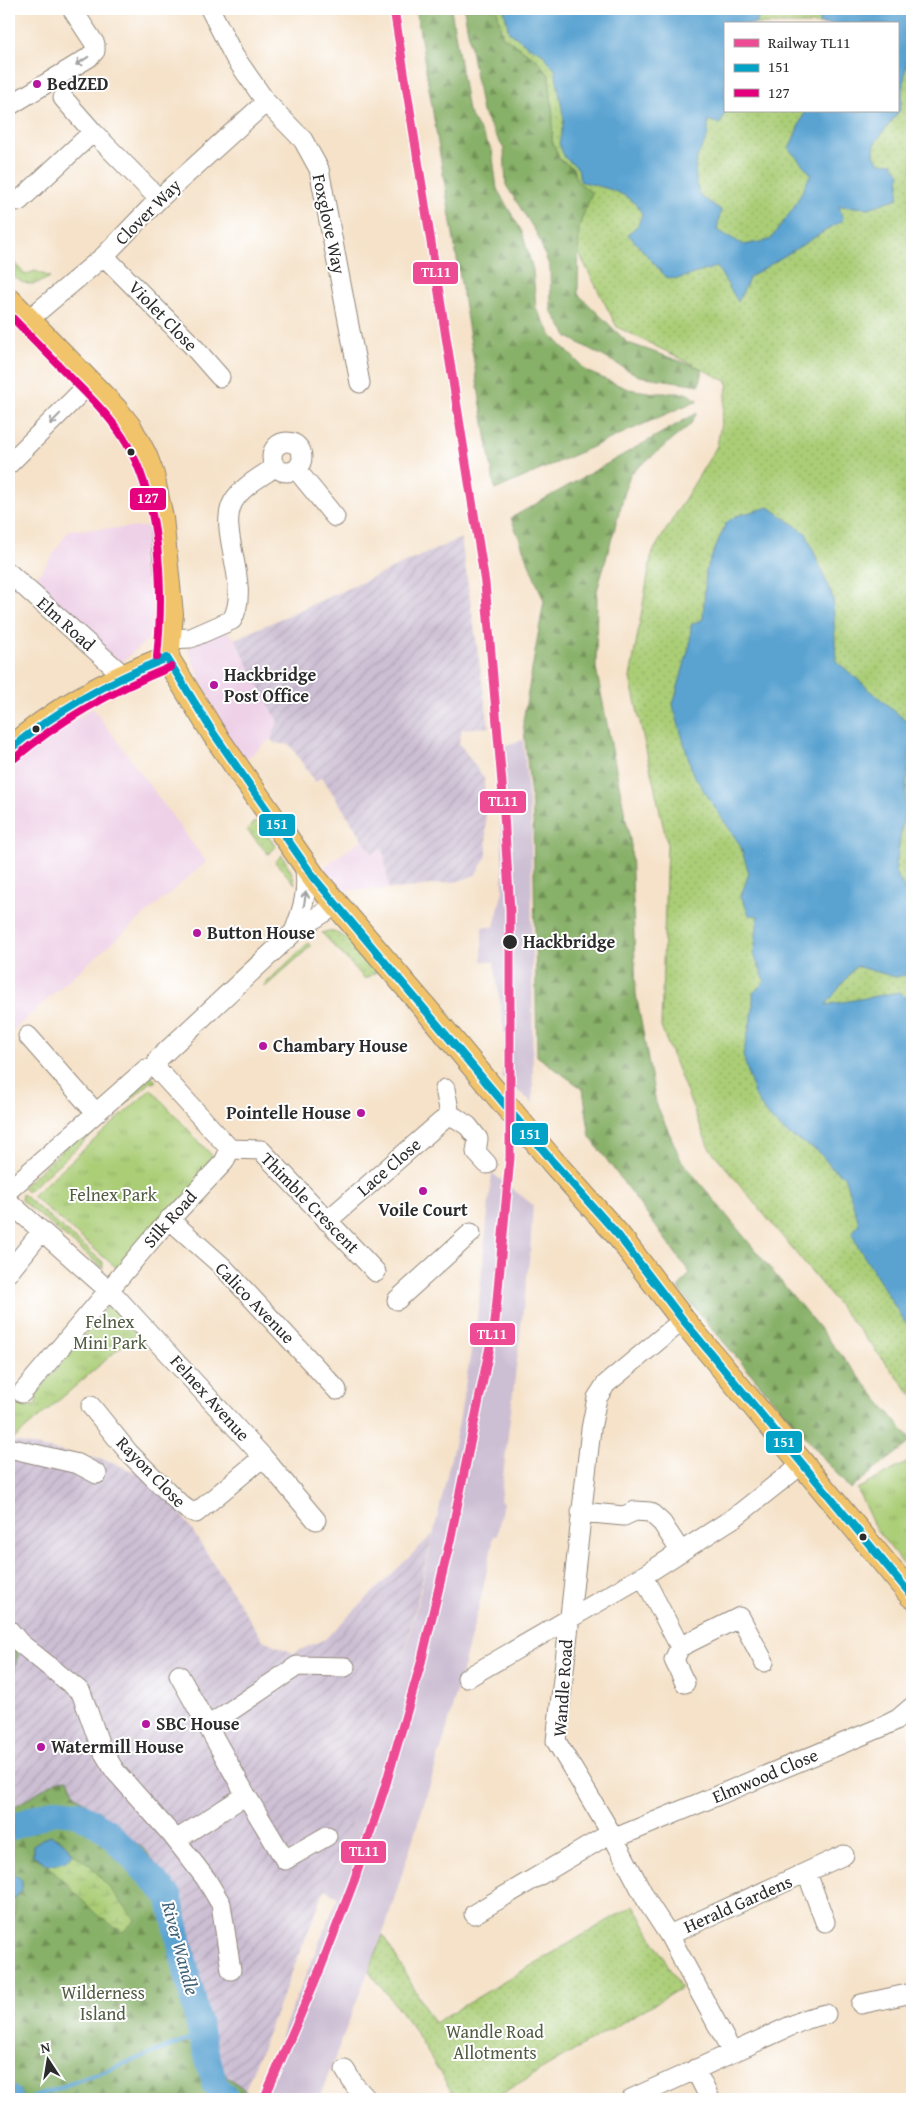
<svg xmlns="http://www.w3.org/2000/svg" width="921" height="2108" font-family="'Gentium Book Plus',serif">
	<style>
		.built { fill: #eed0e7 }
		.industrial { fill: url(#industrial-furrows) }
		.railway { fill: #ccbed3 }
		.grass { fill: url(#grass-dots); stroke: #6a7c50; fill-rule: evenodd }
		.forest { fill: url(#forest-firs); stroke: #596e49 }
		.wetland { fill: url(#wetland-marsh); stroke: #6a7c50 }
		.park { fill: url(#park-tufts); stroke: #6a7c50 }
		.water { fill: #5aa3d1; stroke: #42677e }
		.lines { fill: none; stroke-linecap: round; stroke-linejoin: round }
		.stream { stroke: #5aa3d1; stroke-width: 4.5 }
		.river { stroke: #5aa3d1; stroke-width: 26 }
		.minor-casing { stroke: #90867a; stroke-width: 21 }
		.major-casing { stroke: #90867a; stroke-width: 26 }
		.minor { stroke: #fff; stroke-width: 19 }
		.major { stroke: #f1c36a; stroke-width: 24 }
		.bus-1-casing { stroke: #fff; stroke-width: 11 }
		.bus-2-casing { stroke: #fff; stroke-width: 11 }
		.bus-1 { stroke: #02a3c6; stroke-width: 8 }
		.bus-2 { stroke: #e5007d; stroke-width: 8 }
		.rail-1-casing { stroke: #fff; stroke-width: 12 }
		.rail-1 { stroke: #ee4b95; stroke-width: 9 }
		.oneway { stroke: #a0a0a0 }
		.poi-dot { fill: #b5179e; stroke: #fff; stroke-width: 2 }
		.bus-dot { fill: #2b2b2b; stroke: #fff; stroke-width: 2 }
		.labels { text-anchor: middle; stroke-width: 4; stroke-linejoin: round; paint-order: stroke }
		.poi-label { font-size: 18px; font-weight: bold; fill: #2b2b2b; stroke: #fff; text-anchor: start }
		.street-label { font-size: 18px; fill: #2b2b2b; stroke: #fff }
		.stop-label { font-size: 18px; font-weight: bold; fill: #2b2b2b; stroke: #fff; text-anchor: start }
		.park-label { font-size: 18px; fill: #515c42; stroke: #fff }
		.water-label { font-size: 19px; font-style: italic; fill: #406176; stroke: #fff }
		.line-badge { stroke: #fff; stroke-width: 2 }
		.badge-label { font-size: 14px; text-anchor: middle; font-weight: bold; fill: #fff }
	</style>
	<defs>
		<pattern id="industrial-furrows" width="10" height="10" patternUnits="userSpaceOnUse" patternTransform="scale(1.25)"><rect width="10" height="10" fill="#ccbed3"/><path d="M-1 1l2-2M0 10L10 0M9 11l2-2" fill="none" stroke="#afa3b5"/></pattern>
		<pattern id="grass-dots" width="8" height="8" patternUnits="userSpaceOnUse" patternTransform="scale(1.25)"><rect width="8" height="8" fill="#aacd76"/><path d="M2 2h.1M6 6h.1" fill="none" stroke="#92b066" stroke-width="1.8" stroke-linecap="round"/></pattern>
		<pattern id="forest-firs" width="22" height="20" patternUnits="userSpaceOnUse" patternTransform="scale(1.25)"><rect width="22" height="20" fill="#87b067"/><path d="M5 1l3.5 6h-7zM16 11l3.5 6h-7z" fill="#6f8f55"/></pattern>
		<pattern id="wetland-marsh" width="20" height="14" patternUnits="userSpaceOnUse" patternTransform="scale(1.25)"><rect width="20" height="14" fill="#aacd76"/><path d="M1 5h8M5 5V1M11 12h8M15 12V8" fill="none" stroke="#92b066"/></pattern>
		<pattern id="park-tufts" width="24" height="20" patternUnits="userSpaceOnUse" patternTransform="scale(1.25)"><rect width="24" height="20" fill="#aacd76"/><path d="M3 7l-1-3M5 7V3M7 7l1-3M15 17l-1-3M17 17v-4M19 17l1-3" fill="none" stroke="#92b066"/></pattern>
	</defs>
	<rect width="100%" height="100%" fill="#fff"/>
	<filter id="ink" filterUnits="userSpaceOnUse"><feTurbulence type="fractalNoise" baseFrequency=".02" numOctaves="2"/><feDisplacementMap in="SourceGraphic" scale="10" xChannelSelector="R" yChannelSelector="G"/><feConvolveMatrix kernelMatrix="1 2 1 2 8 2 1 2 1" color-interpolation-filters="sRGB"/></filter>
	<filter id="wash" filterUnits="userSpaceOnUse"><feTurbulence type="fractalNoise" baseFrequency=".0096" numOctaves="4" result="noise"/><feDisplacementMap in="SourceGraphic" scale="20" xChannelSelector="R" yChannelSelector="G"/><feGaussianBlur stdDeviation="1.12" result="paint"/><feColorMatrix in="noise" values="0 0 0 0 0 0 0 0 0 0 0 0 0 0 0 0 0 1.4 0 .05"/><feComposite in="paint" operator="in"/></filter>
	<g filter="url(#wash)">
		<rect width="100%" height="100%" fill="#f5e2c9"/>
		<path class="built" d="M149,527L156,608L148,639L120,664L31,582L45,567L69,530Z
			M222,628L235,639L278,722L271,739L242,762L204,688L188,649Z
			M93,708L206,862L70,979L9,1034V768L37,744Z
			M363,839L372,853L383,849L389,889L344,890L339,888L321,869Z"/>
		<path class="industrial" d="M461,538L489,727L462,729L459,743L484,778L487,856L475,875L459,881L408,888L389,889L383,849L372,853L322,777L315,782L290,745L274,743L271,739L278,722L235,639Z
			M9,1441L109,1461L162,1484L263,1640L293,1653L325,1639L433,1534L400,1673L342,1852L325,1889L245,2090L227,2076L206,2044L181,1898L145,1850L56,1781L9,1810V1689L12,1684L9,1630Z"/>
		<path class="railway" d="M523,740L531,825L533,1103L502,1078L505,1038L494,962L482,961V927H494L503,890L499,747Z
			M492,1173L533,1205L530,1252L500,1501L503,1502L497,1536H494L481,1598L445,1736L386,1925L319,2099H240L245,2090L256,2096L338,1897L325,1889L342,1852L400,1673L418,1602L458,1427L478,1311Z"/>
		<path class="grass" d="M485,9H912V1395L708,1146L661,1027L667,843L630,678L652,553L717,446L728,382L617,327L496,93ZM725,24H897V111H725Z
			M257,820L276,847L268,854L247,830Z
			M282,855L292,873L295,884L275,862Z
			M328,931C349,933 364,956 378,971L365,979L322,933Z
			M308,943L311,946L265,987L263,986Z
			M147,1072L156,1081L153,1083L151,1082L27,1192L22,1187Z
			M22,1194L103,1262V1268L21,1200Z
			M634,1905L681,1988L492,2099H456L411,2025L369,1971L383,1935L434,2023Z"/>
		<path class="forest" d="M416,9H451L468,111L492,150L497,189L522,232L533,270L536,308L552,336L588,372L628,389L655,393H686L698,400L495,490Z
			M464,9H497L502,36L536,59L549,75L553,117L552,141L560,160L573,168L576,180L592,193L579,226L578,294L628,343L703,369L699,385L639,376L568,337L551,310L550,268L537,234L506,185L504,149L482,112Z
			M697,413L690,425L630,474L597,591L596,668L631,845L636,994L656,1103L681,1160L912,1441L850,1489L678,1289L690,1273L590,1137L583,1089L537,1056L533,817L523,721L544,601L511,518Z
			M9,1630L20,1643L12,1684L9,1689Z
			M68,1779L75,1795L145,1850L181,1898L206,2044L227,2076L245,2090L240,2099H9V1810L56,1781Z"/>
		<path class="wetland" d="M49,1835L61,1839L73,1854L90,1865L136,1920L123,1932L97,1915L48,1865L33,1855V1845Z
			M10,1870L22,1880V1889L15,1898V1911L9,1926Z"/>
		<path class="park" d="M9,256L25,275L35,271L50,277C32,288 23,286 9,272Z
			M151,1089L216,1160L119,1270L32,1196Z
			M110,1303L137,1333L14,1439L9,1437V1415L24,1398L27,1408L36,1404L37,1393Z
			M912,1460V1575L875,1528L857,1489Z"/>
		<path class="water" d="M504,9H763L756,24H725V111H726L720,124L708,120C709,145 705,138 697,158C693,169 697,184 699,195L721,210L717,230L744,245L770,240L793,209L811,174L789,149L805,111H897V24H819L820,9H912V48L908,53L900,110L875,143L874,155L879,162L893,163L900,174L898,198L869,208L839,206L843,220L750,277L738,302L717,267L677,279L666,277L628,234L638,225L642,214C631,191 603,188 580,181L578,168L565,158L559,144L564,120L555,69L541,52L528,46L509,32Z
			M769,507L806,533L833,598L836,661L912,726L904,813L895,872L912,902V974L895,977L856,966L826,1005L899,992L905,997L912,996V1329L904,1321L859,1248L852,1234L859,1223L844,1176L832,1168L818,1151L789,1135L776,1124L764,1111L754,1094L743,1055L753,1010V993L765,981L754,955L758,916L749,915L741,896L749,873L740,845L693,774L673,705L690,644L691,625L703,619L706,570L726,523L736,516Z
			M49,1835C61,1839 66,1843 73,1854L65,1862L48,1865L33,1855V1845Z
			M10,1870L22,1880V1889L15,1898L9,1899Z"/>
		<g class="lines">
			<path class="stream" d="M29,2099L201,2035"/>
			<path class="river" d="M9,1828L55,1811L77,1813L106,1830L169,1896L201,2035L215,2084L227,2099
				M9,2098L10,2099"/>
		</g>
	</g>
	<g filter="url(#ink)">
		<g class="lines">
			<defs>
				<path id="minor" d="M210,9L234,56L266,102L303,140L319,169L360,383
					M63,98L93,132L159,199
					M9,106L88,58L95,51V44L72,9
					M19,201L93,132
					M104,256L191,344L220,377
					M28,320L104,256L159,199L266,102
					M272 457a15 15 0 1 1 30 0a15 15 0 1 1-30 0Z
					M9,464L89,384
					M296,469L335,517
					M9,573L123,675
					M170,639L191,638L232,620C252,585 217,531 233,502C241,487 262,476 275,467
					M336,905L294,932L158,1059L157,1069L230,1149L261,1150L376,1272
					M294,932C303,909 309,889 304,864
					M28,1036L96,1113
					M445,1089L450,1114
					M9,1190L146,1069
					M9,1202L116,1297L263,1457L316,1520
					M169,1219L222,1266L337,1390
					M327,1221L450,1114L468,1126L478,1139L476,1152L487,1164
					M9,1272L42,1231
					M397,1300L471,1233
					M683,1320L606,1384L597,1398L591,1429L556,1741L611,1833L648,1903L669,1935L732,2052
					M22,1393L157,1233L224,1162L230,1149
					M91,1406L129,1453L180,1504L188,1510L196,1513L263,1457
					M9,1448L78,1464L97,1474
					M581,1512L624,1516L635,1511L650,1512L662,1523L681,1552
					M643,1576L680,1647
					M9,1630L20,1643L81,1692L101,1748L115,1771L172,1835L206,1879L221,1904L231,1970
					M179,1675L246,1795L285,1860L327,1836
					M467,1678L643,1576L735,1517L802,1464
					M685,1683L674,1660L680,1647L740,1617L764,1662
					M208,1726L297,1666L345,1667
					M613,1839L882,1727L898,1719L912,1707
					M176,1840L246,1795
					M807,1873L825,1922
					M474,1914L611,1833
					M669,1935L844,1855
					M861,2004L912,1993
					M695,2069L710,2099
					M345,2070L355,2086L367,2099
					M631,2099L806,2019L826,2014"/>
				<path id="major" d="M9,300L115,409L130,428L145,456L152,475L161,518L171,614L167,658L214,734L315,879L431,1015L553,1162L618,1235L683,1320L912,1596
					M9,750C55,709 110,680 167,658"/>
			</defs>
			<use href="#minor" class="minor-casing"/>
			<use href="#major" class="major-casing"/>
			<use href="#minor" class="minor"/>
			<use href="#major" class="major"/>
			<defs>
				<path id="bus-1" d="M167,658L214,734L315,879L553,1162L618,1235L683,1320L912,1596
					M9,750C57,710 109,681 167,658"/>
				<path id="bus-2" d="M9,314C31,337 53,359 75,382C92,399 109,416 122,436C161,495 164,589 157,657
					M15,758C62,718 114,690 171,667"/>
			</defs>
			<use href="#bus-1" class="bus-1-casing"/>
			<use href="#bus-2" class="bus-2-casing"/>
			<use href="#bus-1" class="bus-1"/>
			<use href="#bus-2" class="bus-2"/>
			<defs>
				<path id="rail-1" d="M264,2099L321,1967L354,1881L385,1787L421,1663L450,1541L495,1322L510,1158V910L502,783L485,583L394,9"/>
			</defs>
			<use href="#rail-1" class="rail-1-casing"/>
			<use href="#rail-1" class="rail-1"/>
		</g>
		<defs><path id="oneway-shaft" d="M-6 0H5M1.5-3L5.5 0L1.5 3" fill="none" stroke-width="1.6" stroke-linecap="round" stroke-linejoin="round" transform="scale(1.25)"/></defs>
		<g class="oneway">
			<use href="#oneway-shaft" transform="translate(82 61) rotate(147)"/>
			<use href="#oneway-shaft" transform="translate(55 419) rotate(134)"/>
			<use href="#oneway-shaft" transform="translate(305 899) rotate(-80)"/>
		</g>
	</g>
	<g class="poi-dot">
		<circle cx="37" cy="84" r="5"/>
		<circle cx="214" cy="685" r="5"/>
		<circle cx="197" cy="933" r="5"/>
		<circle cx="263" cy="1046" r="5"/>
		<circle cx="361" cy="1113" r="5"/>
		<circle cx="423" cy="1191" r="5"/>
		<circle cx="146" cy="1724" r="5"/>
		<circle cx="41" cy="1747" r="5"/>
	</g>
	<g class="bus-dot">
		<circle cx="131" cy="452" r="4.5"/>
		<circle cx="36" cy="729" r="4.5"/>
		<circle cx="510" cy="942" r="8"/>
		<circle cx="863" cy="1537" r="4.5"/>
	</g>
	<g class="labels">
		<g class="poi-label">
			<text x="47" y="90">BedZED</text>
			<text x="224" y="681">Hackbridge<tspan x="224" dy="21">Post Office</tspan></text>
			<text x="207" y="939">Button House</text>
			<text x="273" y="1052">Chambary House</text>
			<text x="351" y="1119" text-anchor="end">Pointelle House</text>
			<text x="423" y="1216" text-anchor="middle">Voile Court</text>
			<text x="156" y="1730">SBC House</text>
			<text x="51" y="1753">Watermill House</text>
		</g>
		<g class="street-label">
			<text transform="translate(148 212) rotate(-45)" y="6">Clover Way</text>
			<text transform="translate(329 224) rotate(78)" y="6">Foxglove Way</text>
			<text transform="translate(163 316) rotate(46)" y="6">Violet Close</text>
			<text transform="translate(66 624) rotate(42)" y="6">Elm Road</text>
			<text transform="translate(389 1167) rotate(-41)" y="6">Lace Close</text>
			<text transform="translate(310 1203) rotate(46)" y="6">Thimble Crescent</text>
			<text transform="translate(170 1219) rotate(-48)" y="6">Silk Road</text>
			<text transform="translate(255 1303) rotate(46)" y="6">Calico Avenue</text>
			<text transform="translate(210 1398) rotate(48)" y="6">Felnex Avenue</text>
			<text transform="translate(151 1472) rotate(46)" y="6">Rayon Close</text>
			<text transform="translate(563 1688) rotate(-86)" y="6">Wandle Road</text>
			<text transform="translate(765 1776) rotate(-23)" y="6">Elmwood Close</text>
			<text transform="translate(738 1904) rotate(-24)" y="6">Herald Gardens</text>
		</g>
		<g class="stop-label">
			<text x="523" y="948">Hackbridge</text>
		</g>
		<g class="park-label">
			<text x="113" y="1201">Felnex Park</text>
			<text x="110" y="1328">Felnex<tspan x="110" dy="21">Mini Park</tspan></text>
			<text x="103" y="1999">Wilderness<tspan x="103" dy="21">Island</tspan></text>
			<text x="495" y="2038">Wandle Road<tspan x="495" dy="21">Allotments</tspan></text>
		</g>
		<g class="water-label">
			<text transform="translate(181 1948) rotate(75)" y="7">River Wandle</text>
		</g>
	</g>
	<g class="line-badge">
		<rect x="412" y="261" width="47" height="24" rx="5" fill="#ee4b95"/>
		<rect x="129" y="487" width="38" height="24" rx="5" fill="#e5007d"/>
		<rect x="479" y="790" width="48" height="24" rx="5" fill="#ee4b95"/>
		<rect x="258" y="813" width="38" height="24" rx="5" fill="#02a3c6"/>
		<rect x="511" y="1122" width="38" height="24" rx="5" fill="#02a3c6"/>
		<rect x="469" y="1322" width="47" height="24" rx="5" fill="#ee4b95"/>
		<rect x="765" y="1430" width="38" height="24" rx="5" fill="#02a3c6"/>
		<rect x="340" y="1840" width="47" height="24" rx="5" fill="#ee4b95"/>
	</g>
	<g class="badge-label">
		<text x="436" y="277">TL11</text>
		<text x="148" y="503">127</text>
		<text x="503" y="806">TL11</text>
		<text x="277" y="829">151</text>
		<text x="530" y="1139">151</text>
		<text x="492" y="1339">TL11</text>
		<text x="784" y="1447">151</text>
		<text x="364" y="1856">TL11</text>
	</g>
	<rect width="921" height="2108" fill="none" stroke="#fff" stroke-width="30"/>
	<rect x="724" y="22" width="175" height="90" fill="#ffffff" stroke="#aaaaaa"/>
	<rect x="734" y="39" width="25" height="8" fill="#ee4b95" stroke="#aaaaaa"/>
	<text x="768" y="48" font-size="15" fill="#2b2b2b">Railway TL11</text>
	<rect x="734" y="64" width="25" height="8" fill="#02a3c6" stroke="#aaaaaa"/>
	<text x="768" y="72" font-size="15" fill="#2b2b2b">151</text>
	<rect x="734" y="89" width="25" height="8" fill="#e5007d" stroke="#aaaaaa"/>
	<text x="768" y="98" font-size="15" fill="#2b2b2b">127</text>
	<g transform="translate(48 2060) rotate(348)" stroke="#ffffff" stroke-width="4" paint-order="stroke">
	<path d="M0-4L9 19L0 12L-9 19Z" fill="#2b2b2b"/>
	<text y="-8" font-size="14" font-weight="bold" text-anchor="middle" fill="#2b2b2b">N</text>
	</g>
</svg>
